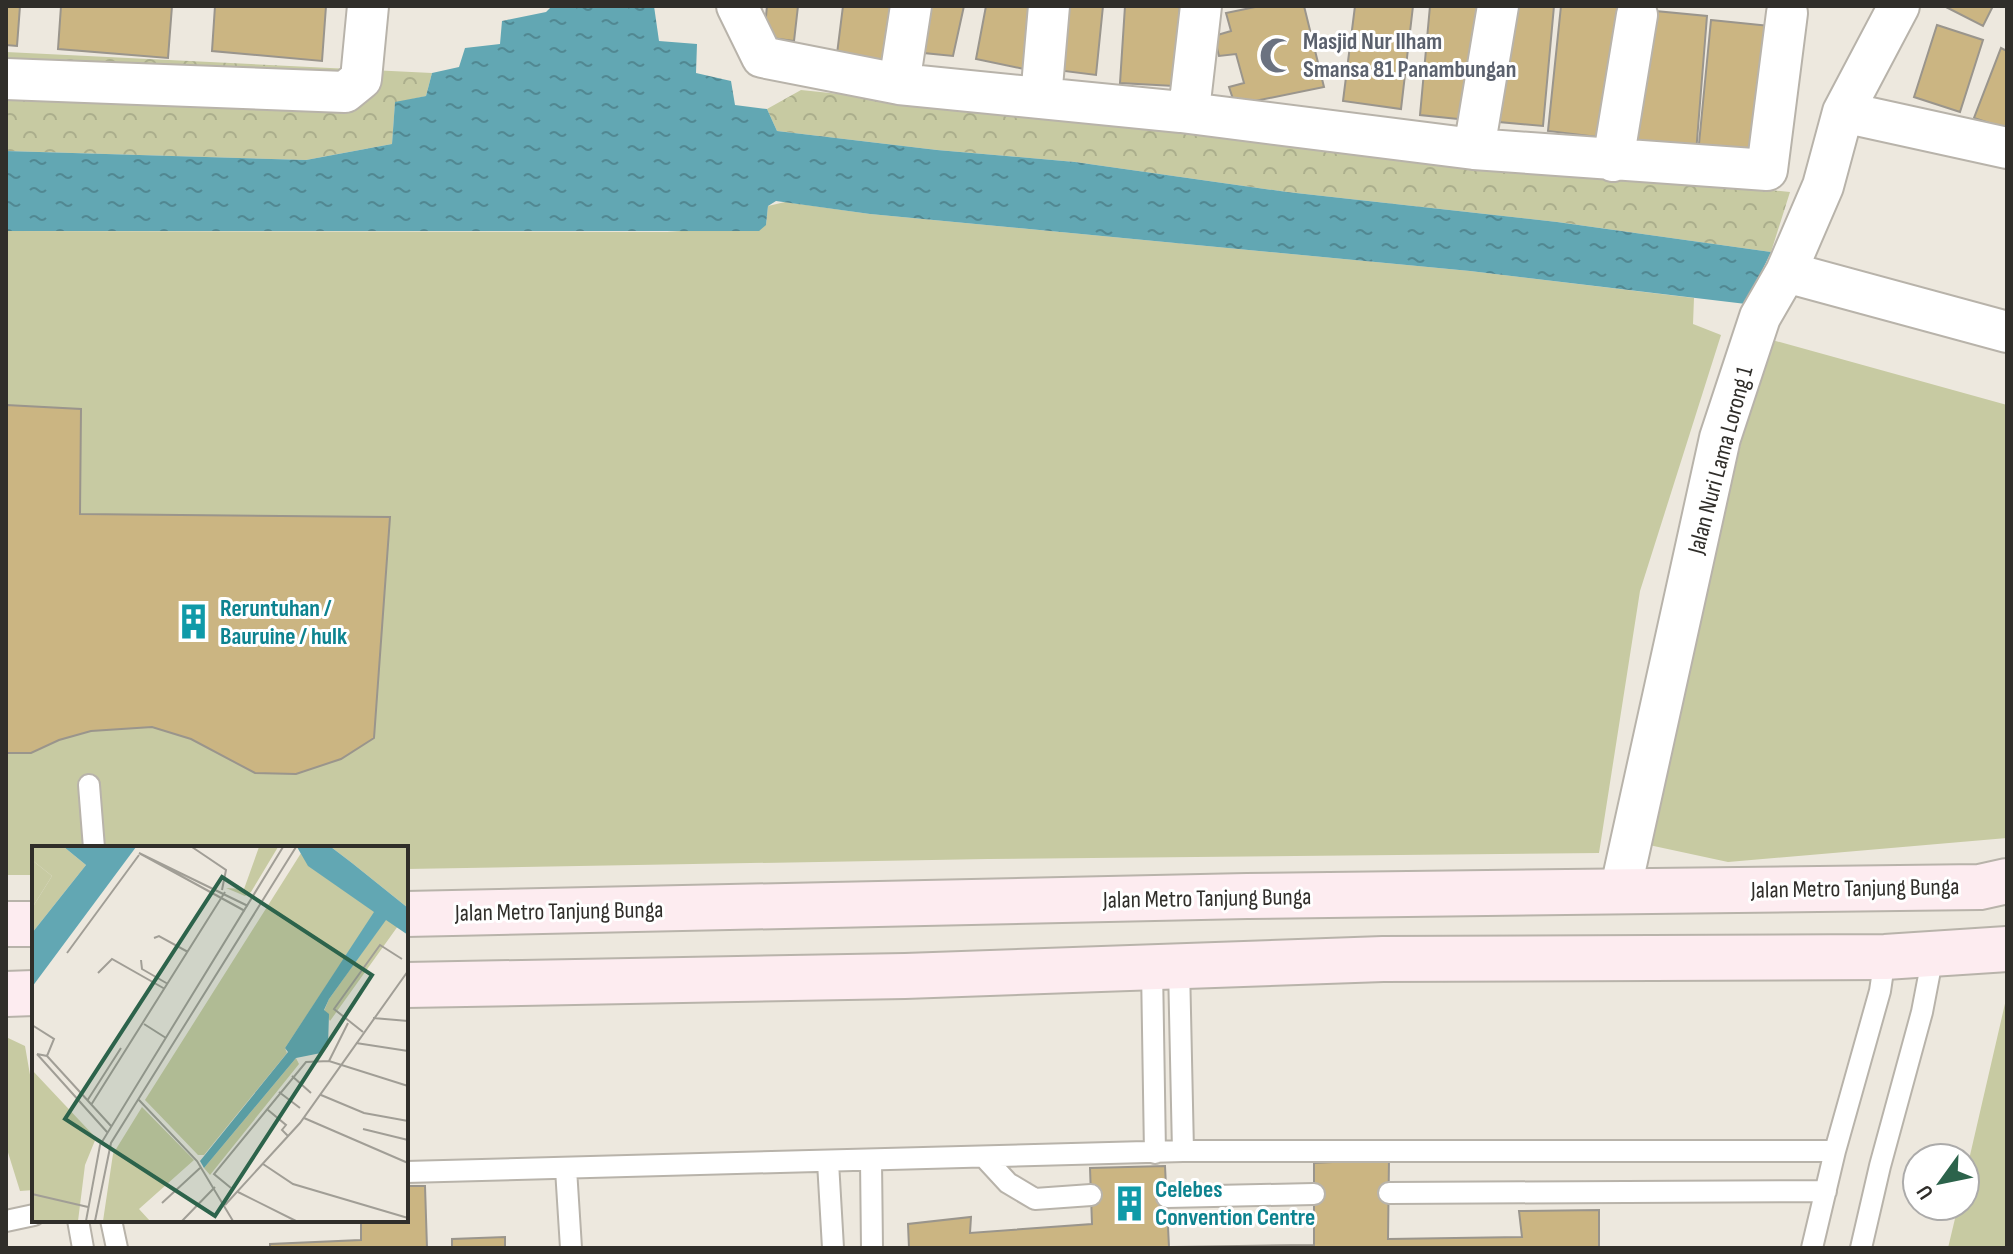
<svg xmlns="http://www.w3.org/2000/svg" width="2013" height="1254" font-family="'Sofia Sans Condensed',sans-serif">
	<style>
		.grass { fill: #c7caa2 }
		.forest { fill: url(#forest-crowns) }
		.water { fill: url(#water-ripples) }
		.building { fill: #cbb582; stroke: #9a958c; stroke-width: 2 }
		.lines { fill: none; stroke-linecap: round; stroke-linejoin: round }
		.lane-casing { stroke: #b8b3aa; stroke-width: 24 }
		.street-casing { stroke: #b8b3aa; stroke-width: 44 }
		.secondary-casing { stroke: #b8b3aa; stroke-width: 48 }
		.lane { stroke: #fff; stroke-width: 20 }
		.street { stroke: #fff; stroke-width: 40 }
		.secondary { stroke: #fdecf0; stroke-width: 44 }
		.labels { text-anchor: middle; stroke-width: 6; stroke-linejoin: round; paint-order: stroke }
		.worship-label { font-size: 24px; font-weight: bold; fill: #5b616d; stroke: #fff; text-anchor: start }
		.street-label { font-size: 24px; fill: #302e2a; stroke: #fff }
		.culture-label { font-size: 24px; font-weight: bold; fill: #0d838f; stroke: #fff; text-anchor: start }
		.inset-road { fill: none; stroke: #a19e96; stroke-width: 2 }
		.view { fill: #2c634b; fill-opacity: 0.15; stroke: #2c634b; stroke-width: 4 }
		.inset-edge { fill: none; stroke: #302e2a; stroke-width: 4 }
	</style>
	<defs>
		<pattern id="forest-crowns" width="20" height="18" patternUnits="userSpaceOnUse" patternTransform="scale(2)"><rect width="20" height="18" fill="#c7caa2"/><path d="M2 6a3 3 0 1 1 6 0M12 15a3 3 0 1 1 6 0" fill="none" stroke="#abae8c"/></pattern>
		<pattern id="water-ripples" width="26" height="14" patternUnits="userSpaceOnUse" patternTransform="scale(2)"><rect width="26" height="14" fill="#62a7b3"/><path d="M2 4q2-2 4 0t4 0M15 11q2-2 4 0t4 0" fill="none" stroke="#518892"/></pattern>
	</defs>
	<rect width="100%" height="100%" fill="#ede8de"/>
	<path class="grass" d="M785,202L870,214L1470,271L1694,298L1693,324L1721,335L1640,591L1599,853L988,859L406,869V848H34V875H6V231L667,232L766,225L768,206Z
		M1765,338L2007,405V838L1728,862L1649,845Z
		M2007,995V1248H1948L1958,1206H1965V1177Z
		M6,1037L25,1046L34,1098V1190L20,1191L6,1146Z"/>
	<path class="forest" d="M6,52L432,73L426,96L395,103L392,144L306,160L6,151Z
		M801,90L1790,192L1771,252L1557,222L1287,192L1075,162L937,150L777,131L767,109Z"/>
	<path class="water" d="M552,6H654L659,41L697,44L696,73L731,81L735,105L767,109L777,131L937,150L1075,162L1287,192L1557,222L1771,252L1746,304L1470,271L870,214L776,201L768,206L766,225L759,231H6V151L306,160L392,144L395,102L426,96L432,73L459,67L465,48L500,44L502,21L546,12Z"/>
	<path class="building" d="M6,6H20L17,46L6,45Z
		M61,6H172L168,58L58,49Z
		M215,6H326L322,61L212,51Z
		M767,6H798L794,41L764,37Z
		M843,6H899L891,62L837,54Z
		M919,6H964L953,56L914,52Z
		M986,6H1036L1024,69L976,59Z
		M1056,6H1103L1096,75L1048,69Z
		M1125,6H1180L1174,86L1120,83Z
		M1260,6H1304L1324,87L1235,105L1229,87L1244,83L1236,54L1219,56L1214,36L1231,31L1226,13Z
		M1355,6H1413L1401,109L1343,101Z
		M1430,6H1487L1477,121L1420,115Z
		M1497,6H1554L1543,126L1488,121Z
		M1561,6H1628L1614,139L1548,131Z
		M1944,6H1993L1983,26Z
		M1645,10L1707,16L1696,153L1633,147Z
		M1711,20L1781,27L1768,161L1698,154Z
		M1937,25L1983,40L1960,112L1914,97Z
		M2001,48L2007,51V129L1974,118Z
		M6,405L81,409L80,514L390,517L374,738L341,759L296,774L255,773L191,739L152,727L91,731L59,740L31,753H6Z
		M1389,1159L1388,1239L1522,1237L1519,1211L1599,1210V1248H909L908,1224L971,1217L970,1233L1092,1224L1090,1168L1165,1166L1169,1247L1314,1245V1163Z
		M406,1186H425L427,1248H270V1244L361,1240V1220H406Z
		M505,1237V1248H452V1239Z"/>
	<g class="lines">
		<defs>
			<path id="lane" d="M89,785L94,848
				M1179,966L1183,1151
				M1152,968L1155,1153
				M984,1157L1008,1183L1035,1199L1091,1195
				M871,1161L872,1248
				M828,1162L833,1248
				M566,1169L571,1248
				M406,1172L1183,1151H1835
				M1389,1193L1826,1191
				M1167,1197L1314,1194
				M78,1220L83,1248
				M111,1220L117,1248
				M6,1221L34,1215
				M1812,1248L1835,1151L1880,991L1885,957
				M1861,1248L1880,1166L1922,1012L1933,955"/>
			<path id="street" d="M737,6L762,57L899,84L1181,112L1474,149L1767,170L1787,13
				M6,79L345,92L361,79L368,6
				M899,84L911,6
				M1191,93L1201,6
				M1041,98L1049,6
				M1843,112L2007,148
				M1474,149L1498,6
				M1613,161L1637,15
				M1786,272L2007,332
				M1620,892L1720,438L1760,317L1786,272L1823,186L1843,112L1899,6"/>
			<path id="secondary" d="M406,914L1247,896L1980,887L2007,881
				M6,924H34
				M406,985L905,976L1383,959L1885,957L2007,949
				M6,994L34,993"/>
		</defs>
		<use href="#lane" class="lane-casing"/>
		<use href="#street" class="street-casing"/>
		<use href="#secondary" class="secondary-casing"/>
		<use href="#lane" class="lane"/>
		<use href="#street" class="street"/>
		<use href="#secondary" class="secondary"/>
	</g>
	<defs>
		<symbol id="mosque-bare" viewBox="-9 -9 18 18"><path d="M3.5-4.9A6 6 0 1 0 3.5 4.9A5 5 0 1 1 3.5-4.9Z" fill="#6b7280" stroke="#fff" stroke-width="2.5" paint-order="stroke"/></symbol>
		<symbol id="building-bare" viewBox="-9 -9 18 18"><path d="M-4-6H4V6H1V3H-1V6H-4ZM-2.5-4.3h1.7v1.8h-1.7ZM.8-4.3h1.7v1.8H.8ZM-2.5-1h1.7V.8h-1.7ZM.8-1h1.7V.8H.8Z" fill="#0f9aa8" stroke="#fff" stroke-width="2.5" paint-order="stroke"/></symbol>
	</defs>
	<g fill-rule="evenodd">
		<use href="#mosque-bare" x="1252" y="30" width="51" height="51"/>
		<use href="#building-bare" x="168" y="596" width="51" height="51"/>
		<use href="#building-bare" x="1104" y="1178" width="51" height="51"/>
	</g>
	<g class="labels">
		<g class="worship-label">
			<text x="1303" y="49">Masjid Nur Ilham<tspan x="1303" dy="28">Smansa 81 Panambungan</tspan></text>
		</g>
		<g class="street-label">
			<text transform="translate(1720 460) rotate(-75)" y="8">Jalan Nuri Lama Lorong 1</text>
			<text transform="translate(1855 888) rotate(-1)" y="8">Jalan Metro Tanjung Bunga</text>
			<text transform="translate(1207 898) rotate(-1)" y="8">Jalan Metro Tanjung Bunga</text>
			<text transform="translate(559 911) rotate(-1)" y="8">Jalan Metro Tanjung Bunga</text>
		</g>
		<g class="culture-label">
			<text x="220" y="616">Reruntuhan /<tspan x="220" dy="28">Bauruine / hulk</tspan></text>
			<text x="1155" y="1197">Celebes<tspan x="1155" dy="28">Convention Centre</tspan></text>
		</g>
	</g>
	<g transform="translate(32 846)">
		<rect width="376" height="376" fill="#ede8de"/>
		<path d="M0,1H32L54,19L0,87V62L20,30L0,14ZM227,1H246L219,46L213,50L194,42L212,43ZM299,1H376V62L320,17ZM271,4L277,20L343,66L253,202L255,207L172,309H166L113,254ZM0,224L64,292L53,319L46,375H0ZM110,261L162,314L107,363L118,375H71L81,308Z" fill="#c7caa2"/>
		<path d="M354,73L366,80L298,175L292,165L297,153ZM264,212L267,218L178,329L172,322Z" fill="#c7caa2"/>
		<path d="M0,14L20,30L0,62Z" fill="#c7caa2"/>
		<path d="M32,1H104L0,141V87L54,19ZM265,1H299L320,17L376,62V89L354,74L297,153L292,164L297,168L296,200L289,207L264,212L172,322L168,315L256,206L253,202L342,66L276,20Z" fill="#62a7b3"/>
		<path class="inset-road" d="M160,1L194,24L190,44M213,65L107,7L216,60M122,92L127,90L156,106M35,107L107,9M109,114L110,123L136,138M66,127L80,113L133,143M341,172L376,175M112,178L134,192M0,179L22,193L15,210M331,186L302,163L348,99L370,113M324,197L376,205M5,208L75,286M5,208L15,210L79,280M297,215L316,177M260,230L279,247M247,246L268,262M289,249L332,267L376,275M107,254L165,315L201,375M55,255L89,202M59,259L193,46M236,264L254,279L250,284L256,290M272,272L376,317M331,283L376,294M231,318L261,338L376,372M199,342L182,328L274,216L297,215L376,240M206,346L264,375M0,348L56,361M130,357L168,322M193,359L268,277L376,125M54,375L68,299L251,1M63,375L79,297L264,1M150,375L183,341"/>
		<path class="view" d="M190,31L340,129L183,370L33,273Z"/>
		<rect width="376" height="376" class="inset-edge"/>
	</g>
	<rect width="2013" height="1254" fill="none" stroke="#302e2a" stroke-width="16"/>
	<g transform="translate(1941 1182) rotate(237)"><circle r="38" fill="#ffffff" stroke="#acabaa" stroke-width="2"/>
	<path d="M0-6L14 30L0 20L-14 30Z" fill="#2c634b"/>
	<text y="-12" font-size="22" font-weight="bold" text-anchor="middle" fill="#302e2a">U</text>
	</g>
</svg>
